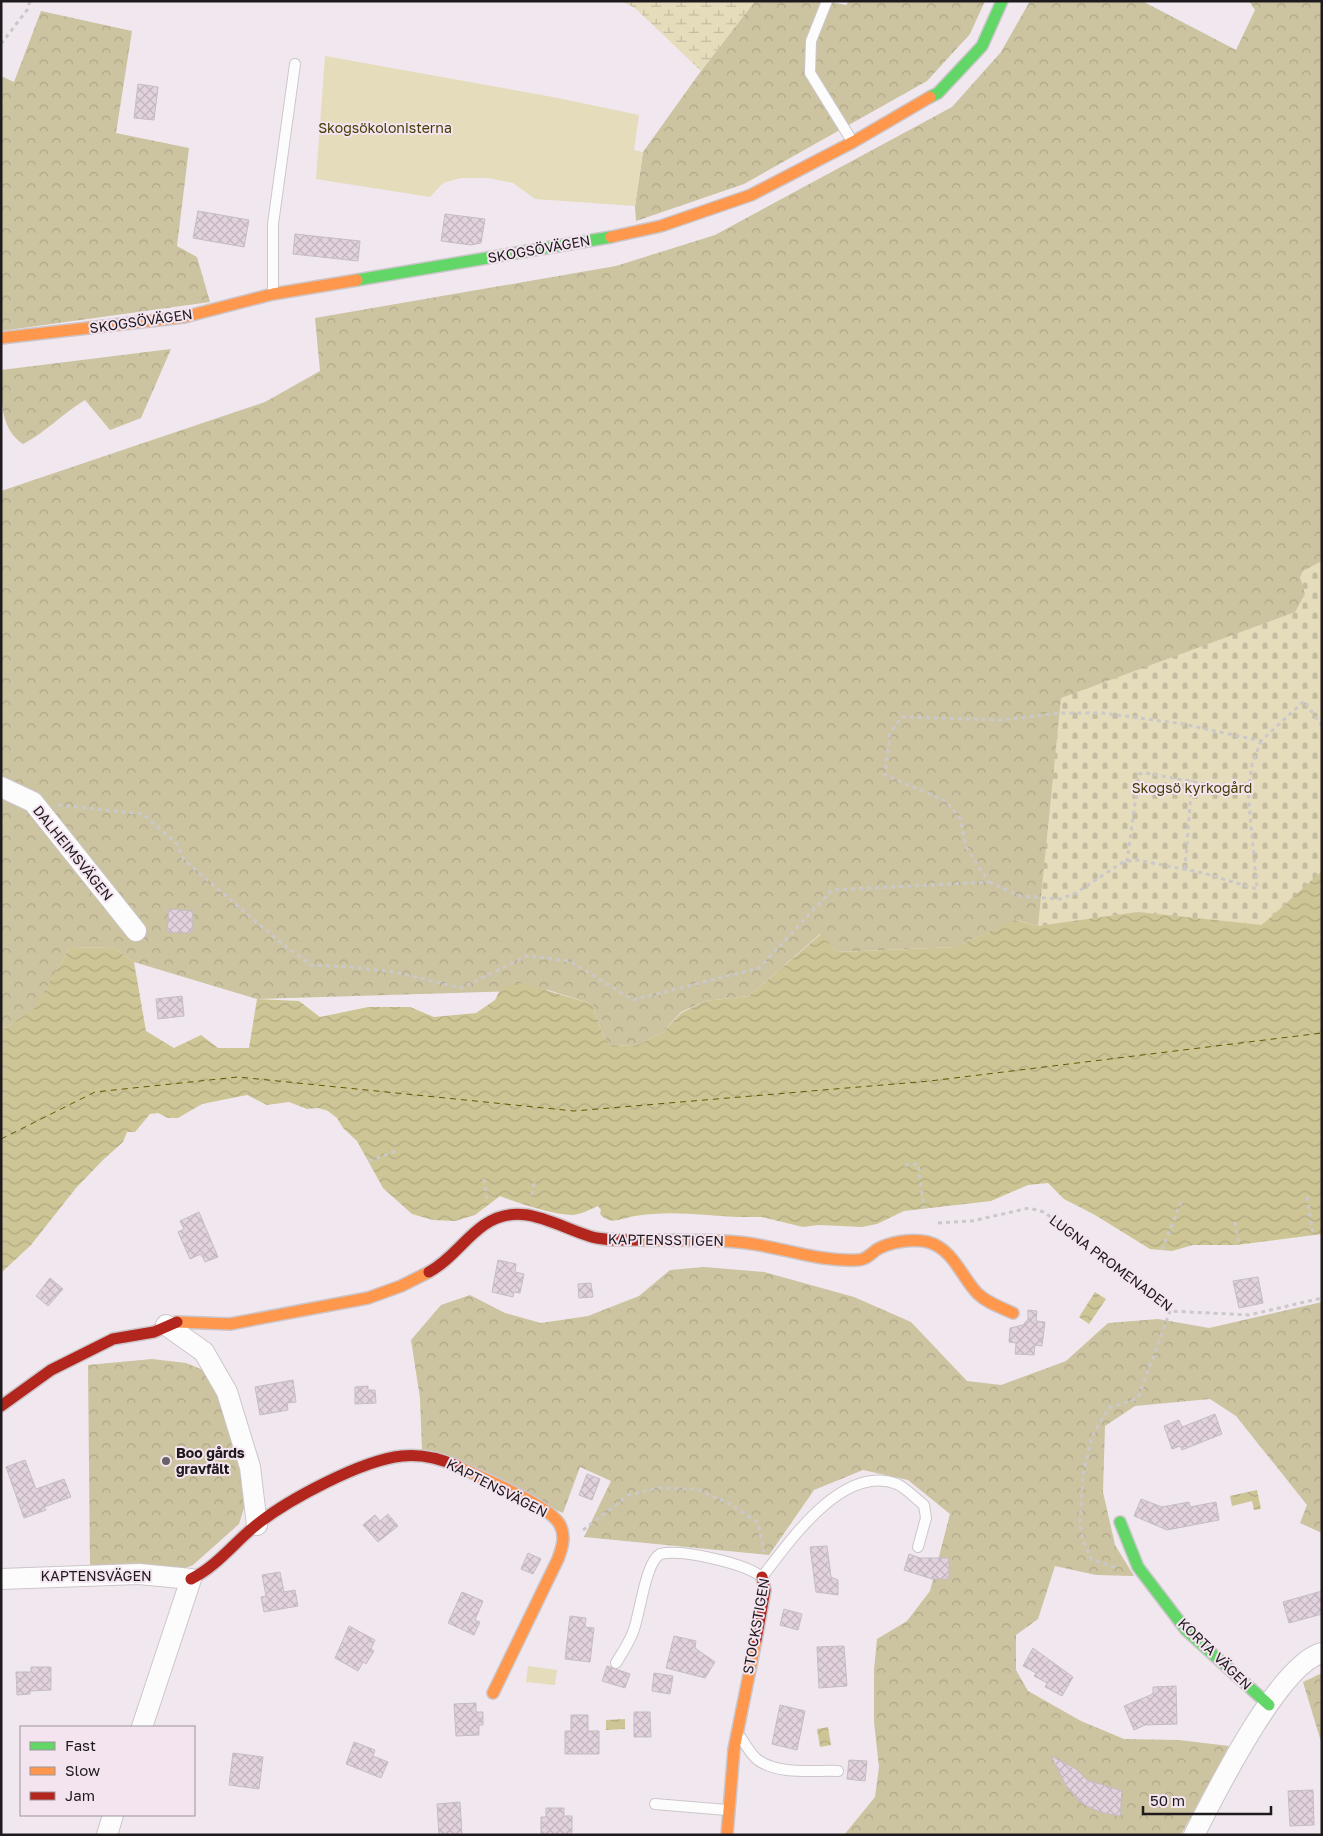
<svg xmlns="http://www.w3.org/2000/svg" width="1323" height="1836" font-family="'Golos Text',sans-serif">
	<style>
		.forest { fill: url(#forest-crowns) }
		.wetland { fill: url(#wetland-marsh) }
		.cemetery { fill: url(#cemetery-stones) }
		.garden { fill: #e5dcbc }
		.water { fill: url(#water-waves) }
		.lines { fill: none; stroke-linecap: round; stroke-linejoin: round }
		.ferry { stroke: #635800; stroke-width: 1; stroke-dasharray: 6 5; stroke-linecap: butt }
		.building { fill: url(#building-cross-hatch); stroke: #c3bec2 }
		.lane-casing { stroke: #ccc6cb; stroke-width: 12 }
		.street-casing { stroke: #ccc6cb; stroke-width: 22 }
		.fast-casing { stroke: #ccc6cb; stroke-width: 14 }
		.slow-casing { stroke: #ccc6cb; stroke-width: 14 }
		.jam-casing { stroke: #ccc6cb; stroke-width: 14 }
		.path { stroke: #cbc8ca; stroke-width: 3; stroke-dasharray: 4 4; stroke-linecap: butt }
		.lane { stroke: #fdfcfc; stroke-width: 10 }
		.street { stroke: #fdfcfc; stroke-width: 20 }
		.fast { stroke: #63d668; stroke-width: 11 }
		.slow { stroke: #ff974d; stroke-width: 11 }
		.jam { stroke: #b3261e; stroke-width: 11 }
		.poi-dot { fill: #686266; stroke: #f3e4ef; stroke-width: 2 }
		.labels { text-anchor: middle; stroke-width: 4; stroke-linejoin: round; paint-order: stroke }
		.park-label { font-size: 14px; fill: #453d04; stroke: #f3e4ef }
		.street-label { font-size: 14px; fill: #1f1a1d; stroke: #f3e4ef }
		.poi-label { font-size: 14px; font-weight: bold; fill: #1f1a1d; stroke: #f3e4ef; text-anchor: start }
	</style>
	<defs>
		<pattern id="forest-crowns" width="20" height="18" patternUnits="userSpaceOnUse" patternTransform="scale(1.25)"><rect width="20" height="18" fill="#ccc3a0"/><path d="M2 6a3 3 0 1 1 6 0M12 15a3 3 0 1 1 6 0" fill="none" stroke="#afa789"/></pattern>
		<pattern id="wetland-marsh" width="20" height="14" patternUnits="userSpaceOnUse" patternTransform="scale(1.25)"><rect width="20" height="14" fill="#e5dcbc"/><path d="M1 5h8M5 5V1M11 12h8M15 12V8" fill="none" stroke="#c4bca1"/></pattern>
		<pattern id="cemetery-stones" width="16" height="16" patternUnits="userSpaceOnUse" patternTransform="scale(1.25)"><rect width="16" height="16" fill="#e5dcbc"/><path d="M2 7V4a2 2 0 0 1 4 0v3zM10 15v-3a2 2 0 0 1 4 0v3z" fill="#c4bca1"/></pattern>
		<pattern id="water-waves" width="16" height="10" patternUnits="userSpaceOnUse" patternTransform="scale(1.25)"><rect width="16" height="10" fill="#cec596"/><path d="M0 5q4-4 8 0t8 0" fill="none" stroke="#b0a981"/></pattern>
		<pattern id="building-cross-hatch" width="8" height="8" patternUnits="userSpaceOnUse" patternTransform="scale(1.25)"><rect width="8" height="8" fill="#e2d2de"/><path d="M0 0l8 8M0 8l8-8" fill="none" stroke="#c1b4be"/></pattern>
	</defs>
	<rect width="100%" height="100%" fill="#f0e8ee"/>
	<path class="forest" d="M755,1H827L846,5L849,1H985L970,34L927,81L744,184L636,221L635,206L643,152L701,71Z
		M1030,1H1142L1236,50L1255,10L1249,1H1322V871L1262,925L1138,912L1038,926L1016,920L955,947L837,952L820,934L749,996L705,1001L681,1012L663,1032L635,1046L610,1045L603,1035L592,1004L548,990L257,999L134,962L114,948L70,947L34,1010L1,1031V491L265,402L320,371L315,318L616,266L715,235L952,107L1001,52Z
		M41,11L132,31L116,133L189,148L177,246L197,257L210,302L1,331V76L14,82Z
		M171,349L141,418L110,430L85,400C63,413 46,432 23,444C0,429 1,399 1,370Z
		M704,1267L764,1272L854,1297L911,1322L967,1381L1001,1385L1066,1361L1108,1323L1158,1319L1209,1328L1322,1302V1533L1300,1523L1307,1505L1236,1416L1210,1399L1135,1406L1105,1426L1103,1492L1115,1545L1134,1576L1096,1575L1055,1566L1038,1619L1016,1635V1670L1028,1691L1081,1721L1124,1739L1179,1740L1229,1746L1181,1835H844L875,1797L879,1767L874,1722V1670L877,1639L907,1621L930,1591L950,1514L908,1480L863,1470L814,1490L769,1555L584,1537L611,1481L580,1467L563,1513L422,1450L420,1398L411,1340L441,1305L470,1295L505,1313L541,1323L588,1316L639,1296L670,1270Z
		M152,1359L186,1363L208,1372L224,1404L239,1455L245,1505L239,1524L193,1565L176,1572L90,1567L88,1365Z
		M1322,1673V1745L1303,1682Z"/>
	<path class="wetland" d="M621,1H755L701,71L635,8Z"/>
	<path class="cemetery" d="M1322,561V871L1262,925L1138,912L1038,926L1061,698L1295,612L1305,594L1300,577L1303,571Z"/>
	<path class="garden" d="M325,56L553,97L639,115L634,150L643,152L635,206L535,199L513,183L488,178H461L443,183L430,197L316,179Z
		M528,1666L557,1670L555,1685L526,1682Z"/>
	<path class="water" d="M1322,871V1234L1236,1245H1193L1172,1251L1150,1249L1095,1215L1064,1199L1048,1183L1028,1185L991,1201L904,1211L877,1224L862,1227L818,1225L803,1227L762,1217H737C704,1215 669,1210 635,1216C621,1218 611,1226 600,1214L601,1210L598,1206C589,1210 582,1214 572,1215C554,1215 517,1203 500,1196L475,1215L455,1221L433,1220L412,1214L383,1188L357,1141L343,1128L337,1118L328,1111L318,1108L307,1109L289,1102L267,1105L247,1095L202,1104L178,1118H168L158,1113L150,1114L135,1132H127L123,1142L103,1160L76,1188L31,1245L1,1273V1031L34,1009L70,947L114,948L134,962L146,1031L174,1048L201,1035L218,1048H249L257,999L299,1001L320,1017L368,1007H410L434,1017L476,1013L495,1000L501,988L522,983L592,1004L603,1035L610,1045L635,1046L663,1032L681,1013L705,1001L749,996L821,934L837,952L955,947L1015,920L1038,926L1138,912L1262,925Z
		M1095,1292L1106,1299L1089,1324L1079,1317Z
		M1257,1490L1261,1509L1254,1510L1252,1501L1232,1506L1230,1496Z
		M625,1719V1729L606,1730V1720Z
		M828,1727L831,1745L820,1747L817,1729Z"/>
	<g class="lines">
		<path class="ferry" d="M1,1139L95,1092L238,1077L574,1111L930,1081L1322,1033"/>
	</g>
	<path class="building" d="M138,84L158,87L154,120L134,118Z
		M198,211L249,220L244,247L193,238Z
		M445,214L485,219L481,243L471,245L441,241Z
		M295,234L360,241L358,261L293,254Z
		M169,909L193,911L192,933L167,932Z
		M182,996L184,1016L158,1019L156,999Z
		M199,1212L218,1257L205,1262L201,1254L190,1259L178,1232L184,1229L180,1221Z
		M498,1260L516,1264L515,1272L524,1274L520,1293L514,1292L513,1297L492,1292Z
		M1258,1277L1263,1303L1239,1308L1233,1281Z
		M50,1278L63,1289L48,1306L36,1296Z
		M591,1283L593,1297L579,1298L578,1284Z
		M1028,1310L1037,1311L1036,1321L1045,1322L1042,1346L1035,1345L1034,1355L1015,1354L1016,1343L1009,1342L1010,1328L1023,1325L1028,1319Z
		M293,1380L296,1402L287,1403L288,1410L260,1415L255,1387Z
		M368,1386V1390H375L376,1403L355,1404V1387Z
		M1215,1414L1222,1434L1182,1450L1180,1446L1172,1449L1164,1426L1179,1420L1182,1427Z
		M25,1460L36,1489L64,1479L71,1497L44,1507L46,1510L24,1518L6,1467Z
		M587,1474L600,1479L592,1500L579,1495Z
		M1141,1499L1162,1507L1189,1502L1190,1507L1216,1502L1219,1520L1167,1530L1134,1516Z
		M388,1514L398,1526L378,1542L363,1525L375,1515L380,1521Z
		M827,1546L831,1577L838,1580V1595L816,1592L810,1547Z
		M528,1553L541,1559L533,1574L521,1569Z
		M909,1554L920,1558H949V1579H932L904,1570Z
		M280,1572L284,1592L295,1590L298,1606L264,1612L261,1597L266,1596L262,1575Z
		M1322,1591V1614L1289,1623L1283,1602Z
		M462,1592L483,1601L475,1620L480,1622L474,1635L448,1623Z
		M784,1609L802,1614L798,1630L780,1625Z
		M570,1616L586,1618L585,1627L594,1628L590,1662L565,1659Z
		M349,1626L375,1640L371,1649L374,1651L366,1664L363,1662L358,1671L335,1658Z
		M674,1636L696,1641L695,1648L715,1662L705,1678L666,1668Z
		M844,1646L847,1686L819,1688L817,1647Z
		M1033,1648L1073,1677L1062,1696L1045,1687L1047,1683L1034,1676L1036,1673L1023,1666Z
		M607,1666L630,1674L625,1688L602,1681Z
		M31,1667H51V1690L30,1691V1694L17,1695L16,1672H31Z
		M654,1673L673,1676L670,1694L652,1691Z
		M1176,1686L1177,1724L1145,1725L1134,1730L1124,1706L1153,1694V1687Z
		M476,1703V1712H483V1725H479V1735L456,1736L454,1704Z
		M780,1705L805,1711L797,1750L772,1744Z
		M634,1712H650L651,1737H634Z
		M571,1715H588V1731H599V1754H565V1731H571Z
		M354,1742L375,1750L373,1756L388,1762L381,1778L346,1764Z
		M233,1753L263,1757L259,1789L229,1785Z
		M1051,1756L1076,1769L1087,1780L1122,1791L1120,1816L1100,1812L1081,1803L1068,1789Z
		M849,1760L867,1761L865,1781L847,1779Z
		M1313,1790L1314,1825L1290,1826L1288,1791Z
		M460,1802L462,1835H439L437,1804Z
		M546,1808H564V1816H572V1832L570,1835H541V1817H546Z"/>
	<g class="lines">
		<defs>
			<path id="lane" d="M827,1L811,41L810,73L852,141
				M273,293V224L295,64
				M616,1663C622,1653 629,1643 633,1632C640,1615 645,1563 660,1554C682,1549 744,1563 762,1577C790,1541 843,1463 897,1484C906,1488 916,1499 924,1505L926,1518L918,1547
				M741,1738C746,1745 751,1755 758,1760C779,1775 813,1770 838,1771
				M655,1804L727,1810"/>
			<path id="street" d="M1,787L33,802L136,931
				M166,1325L204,1352L227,1392L250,1467L257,1525
				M1,1579L139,1574L191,1579L142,1727
				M107,1835L113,1815
				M1194,1835C1215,1794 1279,1664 1322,1653"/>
			<path id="fast" d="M930,97L938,93L982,46L1002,1
				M357,280L611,237
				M1120,1522L1138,1567L1186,1630L1269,1705"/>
			<path id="slow" d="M611,237L661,226L751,195L853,142L930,97
				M1,338L184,317L273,294L357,280
				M638,1240C671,1241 704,1239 737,1242C777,1245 815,1262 857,1260C865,1260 870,1255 876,1250C889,1242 913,1238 928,1242C953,1249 961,1276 977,1293C987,1303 1000,1307 1013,1313
				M177,1322L230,1324L368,1298L401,1286L429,1272
				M457,1466C480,1477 550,1505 560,1525C566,1536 562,1548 558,1559L493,1693
				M727,1835L734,1749L756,1640"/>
			<path id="jam" d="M429,1272C451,1260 464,1239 484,1225C520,1200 554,1225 589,1236C604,1241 622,1240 638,1240
				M1,1406L51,1370L113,1339L154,1332L177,1322
				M191,1579C217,1566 233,1544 255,1526C287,1500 362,1460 402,1456C422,1454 439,1458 457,1466
				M756,1640L765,1590L762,1577"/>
		</defs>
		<use href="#lane" class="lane-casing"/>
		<use href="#street" class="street-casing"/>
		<use href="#fast" class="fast-casing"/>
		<use href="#slow" class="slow-casing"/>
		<use href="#jam" class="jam-casing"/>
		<path class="path" d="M1,44L27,10L30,1
			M58,805L143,814L176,843L184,860L280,942L311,965L350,967L394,972L461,988L527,956L570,961L633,1000L759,968L832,890L989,882L966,847L960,818L946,801L885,775L890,733L902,717L1000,720L1061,713H1103L1183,724L1261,741L1304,701L1322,726
			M1127,862L1139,774L1146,773L1248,792
			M1185,869L1192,780
			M989,882L1020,896L1060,899L1076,893L1123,862L1137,860L1203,873L1257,889L1248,792L1252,765L1261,741
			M369,1161L396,1151
			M905,1165L918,1164L924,1208
			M484,1179L487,1201
			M532,1195L535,1179
			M1307,1197L1313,1234
			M1235,1222L1239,1244
			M938,1223L972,1221L1029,1208L1044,1212L1170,1311L1249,1315L1322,1298
			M1162,1250L1181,1202
			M583,1530L629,1495L657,1488L697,1489L730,1504L758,1523L764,1552
			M1115,1567L1092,1560L1084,1543L1080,1524L1083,1475L1092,1436L1109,1408L1138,1398L1170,1311"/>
		<use href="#lane" class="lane"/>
		<use href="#street" class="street"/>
		<use href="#fast" class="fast"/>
		<use href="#slow" class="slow"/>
		<use href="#jam" class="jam"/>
	</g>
	<circle class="poi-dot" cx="166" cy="1461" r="5"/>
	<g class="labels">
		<g class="park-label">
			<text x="385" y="133">Skogsökolonisterna</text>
			<text x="1192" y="793">Skogsö kyrkogård</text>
		</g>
		<g class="street-label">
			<text transform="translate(539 249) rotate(-10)" y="5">SKOGSÖVÄGEN</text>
			<text transform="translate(141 321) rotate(-8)" y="5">SKOGSÖVÄGEN</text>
			<text transform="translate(73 853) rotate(51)" y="5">DALHEIMSVÄGEN</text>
			<text transform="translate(666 1240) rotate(1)" y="5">KAPTENSSTIGEN</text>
			<text transform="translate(1111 1263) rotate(37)" y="5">LUGNA PROMENADEN</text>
			<text transform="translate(497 1488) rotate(27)" y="5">KAPTENSVÄGEN</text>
			<text x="96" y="1581">KAPTENSVÄGEN</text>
			<text transform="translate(756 1626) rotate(-80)" y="5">STOCKSTIGEN</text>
			<text transform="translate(1215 1654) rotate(44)" y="5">KORTA VÄGEN</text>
		</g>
		<g class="poi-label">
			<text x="176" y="1458">Boo gårds<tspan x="176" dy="16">gravfält</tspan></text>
		</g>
	</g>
	<rect width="1323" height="1836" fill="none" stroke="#1f1a1d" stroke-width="5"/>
	<rect x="20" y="1726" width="175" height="90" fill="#f3e4ef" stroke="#9e939b"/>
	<rect x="30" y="1742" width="25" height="8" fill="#63d668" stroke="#9e939b"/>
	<text x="65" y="1751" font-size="15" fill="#1f1a1d">Fast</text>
	<rect x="30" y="1767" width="25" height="8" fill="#ff974d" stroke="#9e939b"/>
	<text x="65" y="1776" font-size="15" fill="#1f1a1d">Slow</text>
	<rect x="30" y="1792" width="25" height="8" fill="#b3261e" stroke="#9e939b"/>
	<text x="65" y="1801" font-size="15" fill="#1f1a1d">Jam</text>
	<path d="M1143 1806v8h128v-8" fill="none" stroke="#1f1a1d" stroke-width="2.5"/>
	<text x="1150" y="1806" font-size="15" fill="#1f1a1d" stroke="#f3e4ef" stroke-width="4" paint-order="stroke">50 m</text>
</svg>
